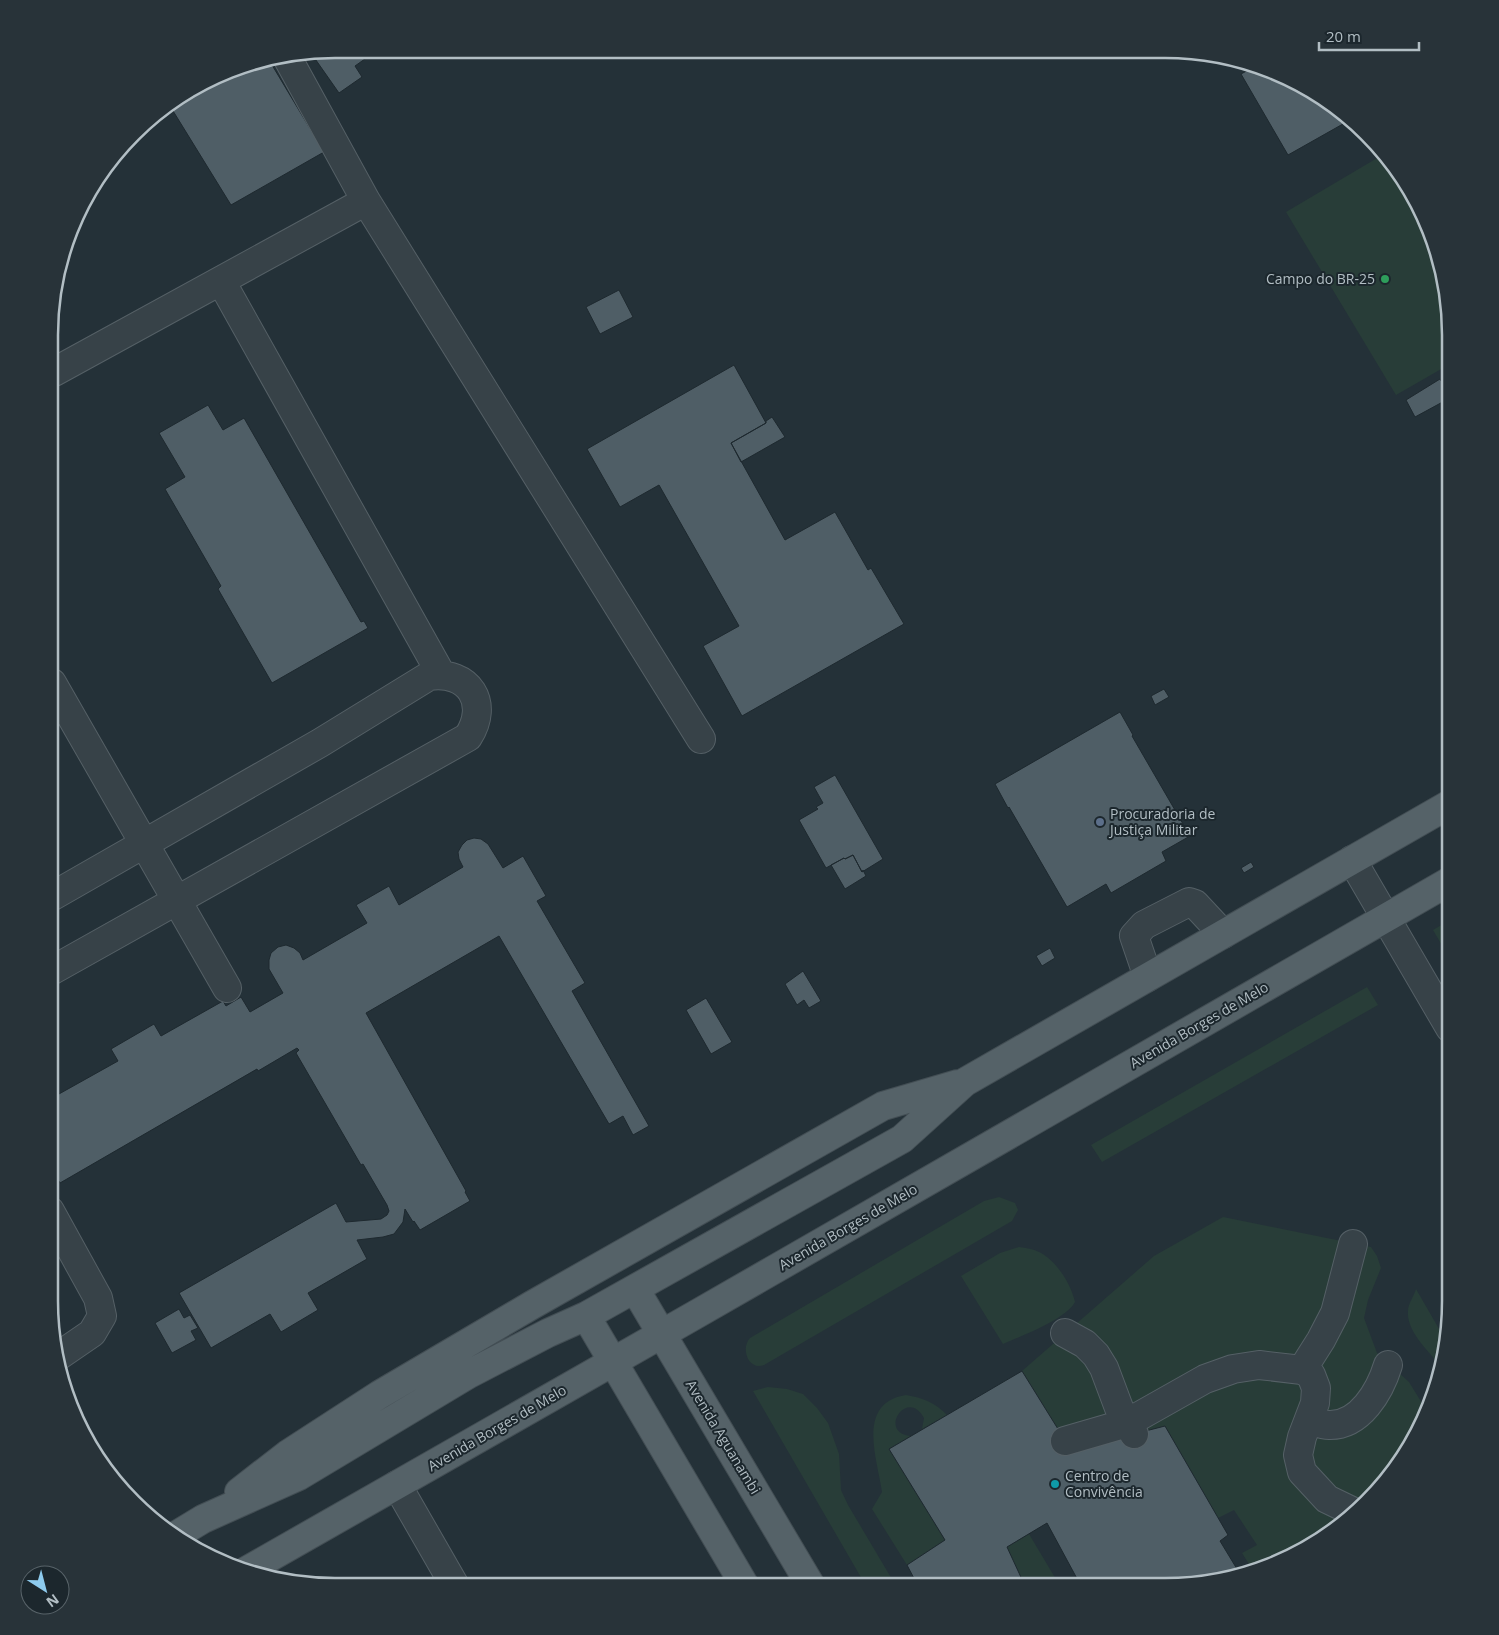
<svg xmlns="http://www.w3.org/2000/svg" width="1499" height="1635" font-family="'Open Sans',sans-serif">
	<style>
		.green { fill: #283d38 }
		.building { fill: #4f5e66; stroke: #1e292f }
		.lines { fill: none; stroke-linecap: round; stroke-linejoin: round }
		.minor-casing { stroke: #556066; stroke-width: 30 }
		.major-casing { stroke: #434e54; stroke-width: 30 }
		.minor { stroke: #374248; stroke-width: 28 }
		.major { stroke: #556268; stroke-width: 28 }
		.leisure-dot { fill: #2e9e5b; stroke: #1c272d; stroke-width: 2 }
		.service-dot { fill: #5c6f8a; stroke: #1c272d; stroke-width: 2 }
		.culture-dot { fill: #0f9aa8; stroke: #1c272d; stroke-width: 2 }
		.labels { text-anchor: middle; stroke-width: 4; stroke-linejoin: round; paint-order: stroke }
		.poi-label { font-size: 14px; fill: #b2bec4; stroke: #1c272d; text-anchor: start }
		.street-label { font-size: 14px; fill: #b2bec4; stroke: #1c272d }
		.rim { fill: none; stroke: #b2bec4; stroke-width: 2.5 }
	</style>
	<rect width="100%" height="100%" fill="#243138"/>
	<path class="green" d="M1384,154L1402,176L1435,243L1450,316V364L1396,395L1286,212Z
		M1450,920V959L1433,930Z
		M1367,987L1378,1005L1102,1162L1091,1145Z
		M999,1197L1015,1203L1018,1210L1012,1221L764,1365C749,1371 740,1349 750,1338L984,1201Z
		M1223,1217L1371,1247L1377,1256L1381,1268L1368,1300L1364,1318L1377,1353L1409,1382L1425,1408L1424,1415L1412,1443L1379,1489L1323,1538L1254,1572L1242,1553L1257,1545L1234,1510L1218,1518L1165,1426L1071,1450L1022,1371L1154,1256Z
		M1019,1247C1026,1248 1033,1249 1039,1252C1056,1260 1071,1284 1075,1302C1065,1320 1023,1335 1003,1344L961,1276L1000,1253Z
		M1416,1289L1446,1341L1442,1368C1431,1353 1406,1332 1408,1311C1408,1304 1414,1296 1416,1289Z
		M768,1387L787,1389L803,1394L817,1408L828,1423L839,1454L841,1490L848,1505L896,1586H866L753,1391Z
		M906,1395C923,1398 934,1402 947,1415L922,1429L924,1418C907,1387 877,1433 911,1436L889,1449L945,1540L907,1565L872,1509L882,1492C877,1458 856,1403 906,1395Z
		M1029,1534L1060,1586H1025L1007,1547Z"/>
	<path class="building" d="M334,49H379L355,66L362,77L339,93L311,53Z
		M269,60L324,152L231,205L170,106L242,64Z
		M1252,68L1308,87L1350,120L1288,155L1241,74Z
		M619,290L633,317L600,334L586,307Z
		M734,365L766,423L731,443L785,540L835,512L868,570L871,568L904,624L742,716L703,646L739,626L659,485L620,507L587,449Z
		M1440,379L1450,395V398L1415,417L1406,400Z
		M208,405L223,430L244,418L361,622L364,621L368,628L272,683L218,589L221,586L165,489L185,477L159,433Z
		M772,417L785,437L741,462L731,443L766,423V421Z
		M1164,689L1169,697L1155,705L1151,696Z
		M1120,712L1133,735L1132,736L1190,836L1162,852L1166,861L1111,893L1106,884L1067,907L1009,807L1008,808L995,784Z
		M835,775L883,859L862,872L853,855L845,859L844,858L826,868L799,820L818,809L816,807L823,803L814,787Z
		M474,838L481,839L488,844L503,868L523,856L546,896L537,901L585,983L572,991L649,1126L633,1135L623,1116L609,1124L499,936L366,1013L466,1191L465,1192L470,1201L420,1230L414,1221L413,1222L405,1209L403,1222L394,1234L383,1237L357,1240L367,1259L308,1293L318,1310L281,1332L270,1314L211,1348L179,1293L336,1203L346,1222L381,1219L387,1215L389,1211L387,1205L363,1164L361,1165L296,1053L299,1050L297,1048L258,1071L257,1069L60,1183L50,1166V1099L118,1061L111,1049L154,1024L161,1036L223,1001L226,1006L241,997L250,1012L283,993L269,969V960L271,953L278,947L286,945L294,948L300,953L303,960L367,923L356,905L389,886L399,905L463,867L459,859L458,852L462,845L467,840Z
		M853,855L862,872L863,870L866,876L845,889L831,865L844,858L845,859Z
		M1251,862L1254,867L1244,873L1241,868Z
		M1050,948L1055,958L1042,966L1036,956Z
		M803,971L821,1001L809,1008L804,1000L797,1005L785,984Z
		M706,998L732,1042L711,1054L686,1010Z
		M179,1309L184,1318L190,1315L198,1328L191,1331L196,1340L172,1353L155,1323Z
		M1022,1371L1071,1450L1165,1426L1228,1535L1220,1541L1240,1574L1183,1586H1081L1047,1523L1007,1547L1025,1586H918L907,1565L945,1540L889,1449Z"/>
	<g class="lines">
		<defs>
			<path id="minor" d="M287,57L366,201L701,739
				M221,281L441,674
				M54,372L366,201
				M52,683L227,988
				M1352,860L1450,1028
				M51,971L468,737C490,703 469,670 429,676L320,743L51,897
				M1148,977L1134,936L1144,925L1189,902L1195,904L1223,934
				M50,1211L98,1298L102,1316L92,1333L57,1357
				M1065,1333L1085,1344L1096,1355L1104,1368L1119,1408L1134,1434
				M1302,1370L1321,1340L1335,1313L1353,1244
				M1310,1420C1316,1422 1323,1425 1329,1425C1360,1426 1380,1391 1388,1365
				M1065,1441L1127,1423L1205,1379L1233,1369L1259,1365L1302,1370L1311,1375L1316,1388L1315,1403L1302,1437L1298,1455L1302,1472L1327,1499L1354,1512
				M397,1485L455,1586"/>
			<path id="major" d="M635,1289L811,1586
				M586,1316L745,1586
				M239,1492L288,1454L379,1395L532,1305L883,1106L958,1084
				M175,1536L203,1519L299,1476L469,1374L548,1333L586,1316L902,1139L965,1082L1450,804
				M246,1571L695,1315L1450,881"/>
		</defs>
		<use href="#minor" class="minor-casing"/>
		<use href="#major" class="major-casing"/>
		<use href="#minor" class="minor"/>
		<use href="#major" class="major"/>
	</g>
	<circle class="leisure-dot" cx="1385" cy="279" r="5"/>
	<circle class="service-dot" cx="1100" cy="822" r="5"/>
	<circle class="culture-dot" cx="1055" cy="1484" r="5"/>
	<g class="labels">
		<g class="poi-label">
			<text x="1375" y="284" text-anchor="end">Campo do BR-25</text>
			<text x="1110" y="819">Procuradoria de<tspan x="1110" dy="16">Justiça Militar</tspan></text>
			<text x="1065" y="1481">Centro de<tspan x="1065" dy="16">Convivência</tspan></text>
		</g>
		<g class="street-label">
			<text transform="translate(1199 1025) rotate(-30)" y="5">Avenida Borges de Melo</text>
			<text transform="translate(848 1227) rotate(-30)" y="5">Avenida Borges de Melo</text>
			<text transform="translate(497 1428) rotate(-30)" y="5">Avenida Borges de Melo</text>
			<text transform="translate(723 1437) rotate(59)" y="5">Avenida Aguanambi</text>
		</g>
	</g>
	<path d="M0 0H1499V1635H0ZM335 58H1165A277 277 0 0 1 1442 335V1301A277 277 0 0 1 1165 1578H335A277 277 0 0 1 58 1301V335A277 277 0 0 1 335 58Z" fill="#283339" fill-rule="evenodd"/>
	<path class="rim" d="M335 58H1165A277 277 0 0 1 1442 335V1301A277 277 0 0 1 1165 1578H335A277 277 0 0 1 58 1301V335A277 277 0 0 1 335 58Z"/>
	<g transform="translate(45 1590) rotate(144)"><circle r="24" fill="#1c272d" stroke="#586369"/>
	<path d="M0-4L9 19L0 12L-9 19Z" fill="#8ecbee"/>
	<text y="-8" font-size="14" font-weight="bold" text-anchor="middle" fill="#b2bec4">N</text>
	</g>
	<path d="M1319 42v8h100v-8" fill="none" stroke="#b2bec4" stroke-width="2.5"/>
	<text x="1326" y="42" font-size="15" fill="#b2bec4" stroke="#1c272d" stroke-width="4" paint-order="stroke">20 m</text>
</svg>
